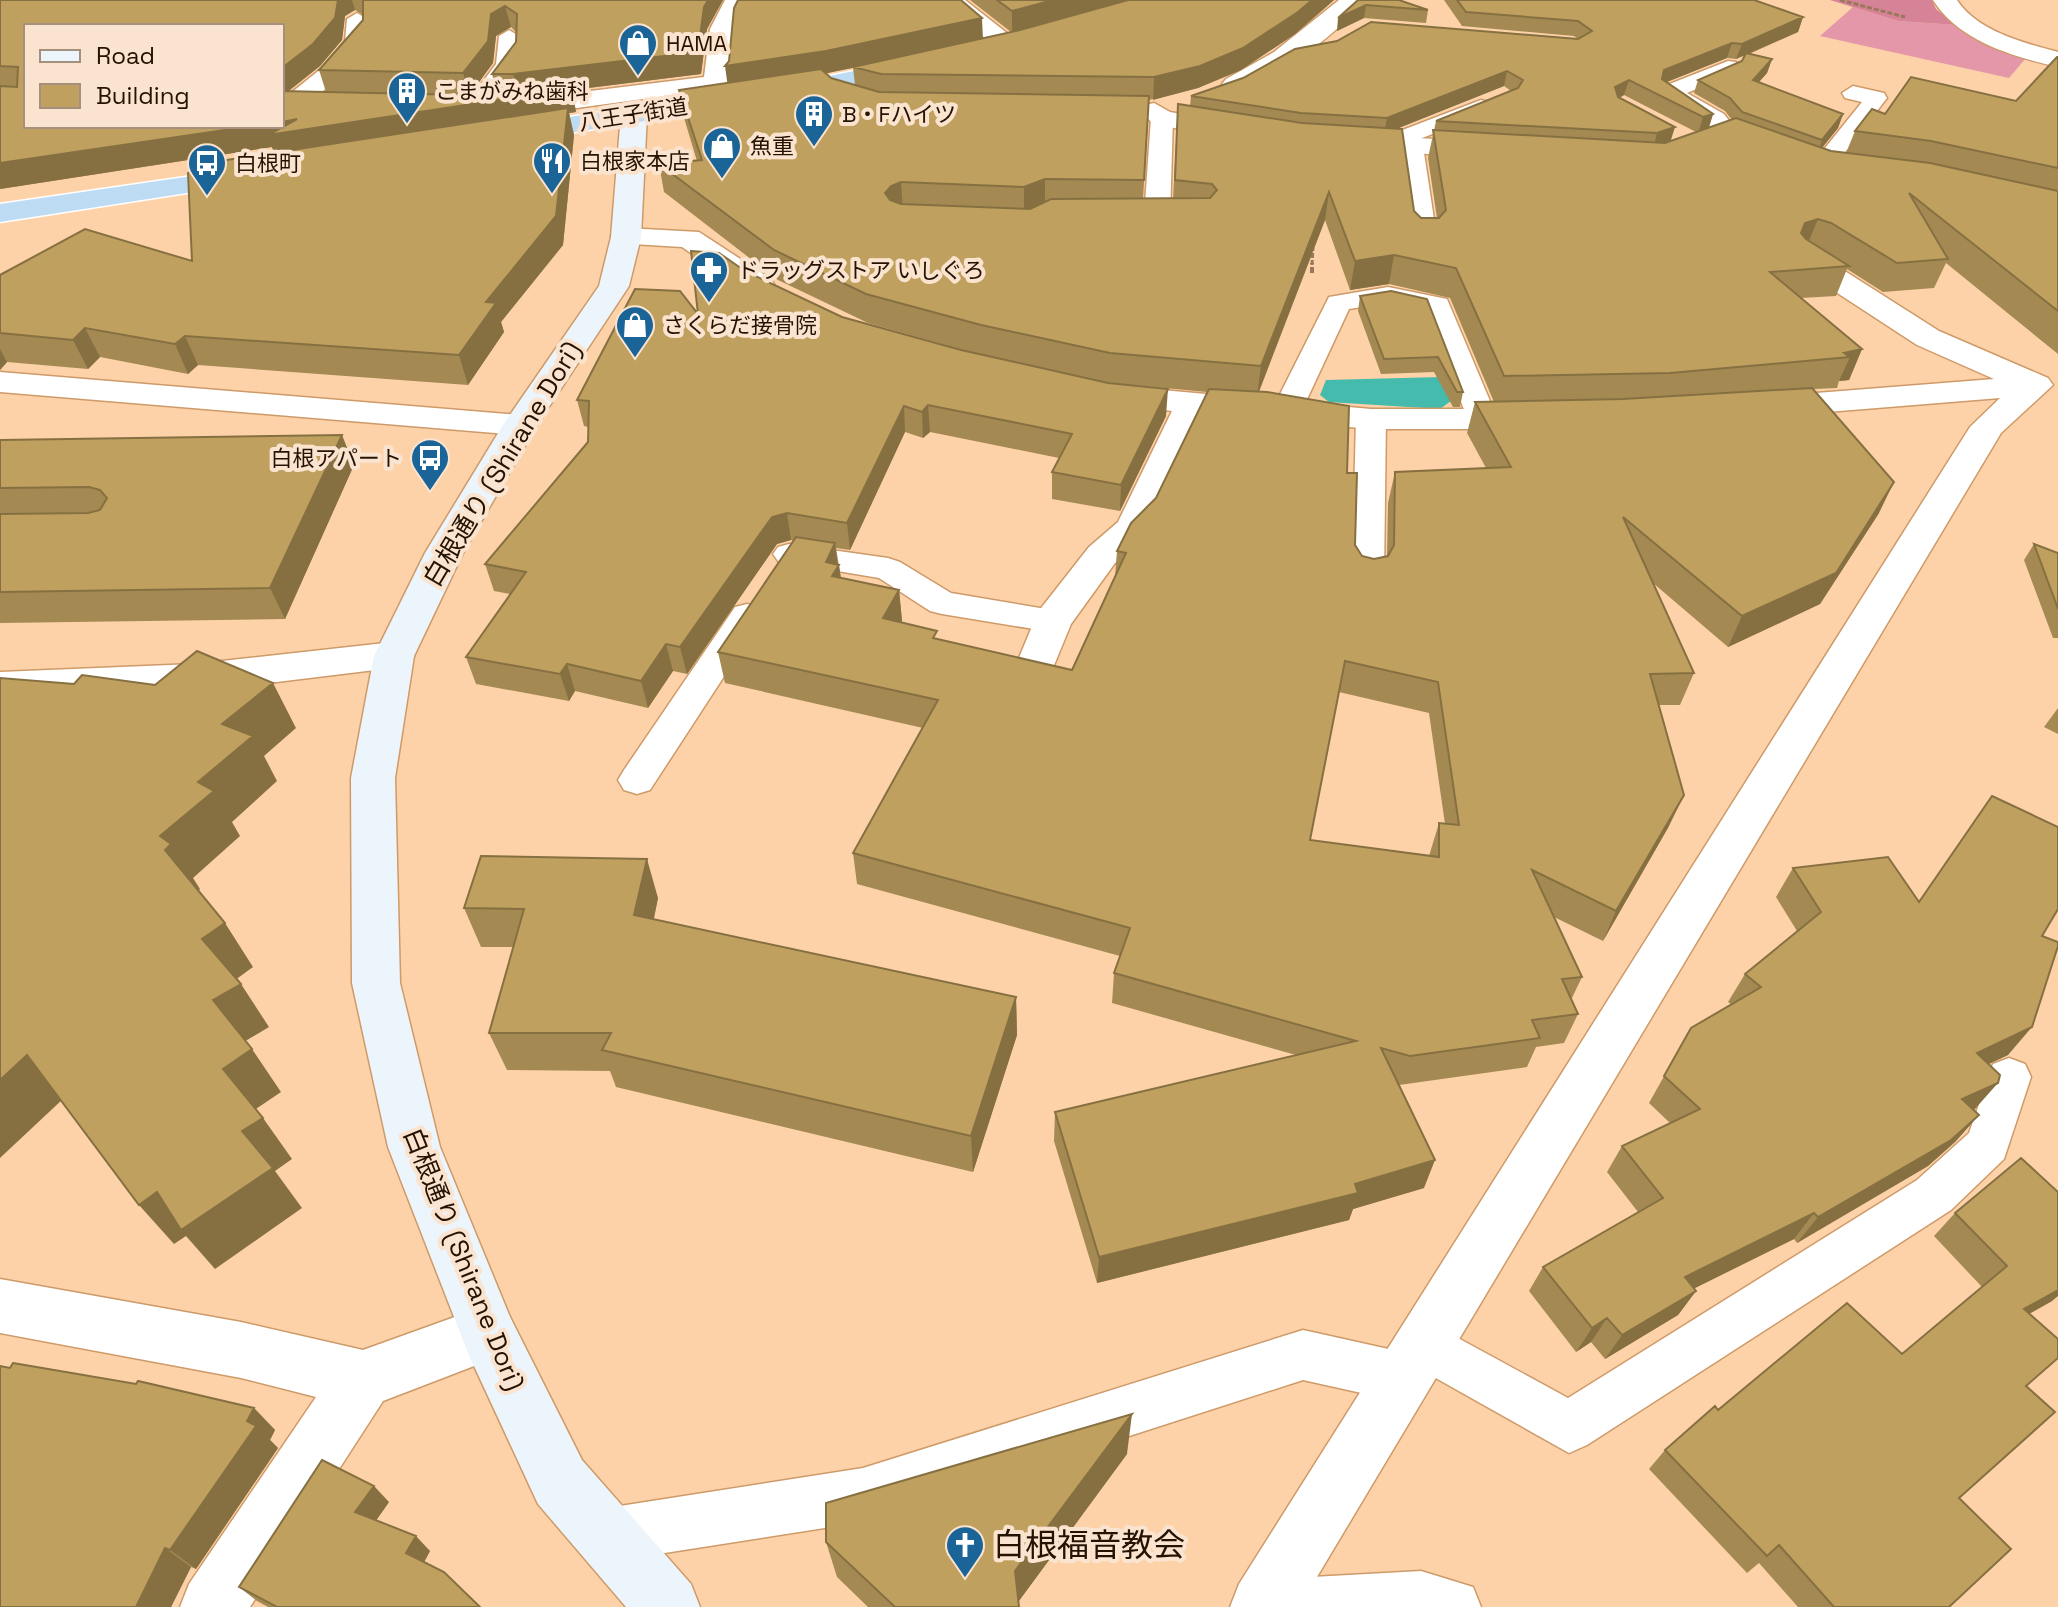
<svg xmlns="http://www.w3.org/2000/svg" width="2058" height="1607" font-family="'Space Grotesk','Noto Sans JP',sans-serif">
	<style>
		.green { fill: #e397a8 }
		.forest { fill: #d78397 }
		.water { fill: #45bbad }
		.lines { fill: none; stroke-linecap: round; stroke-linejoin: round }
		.lane-casing { stroke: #ce9a68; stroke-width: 3 }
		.street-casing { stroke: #ce9a68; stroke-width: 3 }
		.secondary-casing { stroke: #ce9a68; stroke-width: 3 }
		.highway-casing { stroke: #fff; stroke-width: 3 }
		.path-far1 { stroke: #99785a; stroke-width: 3; stroke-dasharray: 5 2; stroke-linecap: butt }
		.path { stroke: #99785a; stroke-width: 4; stroke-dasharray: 6 3; stroke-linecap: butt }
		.lane { fill: #fff; fill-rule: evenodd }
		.street { fill: #fff; fill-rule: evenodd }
		.secondary { fill: #ecf4fc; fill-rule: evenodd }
		.highway { fill: #bedbf4; fill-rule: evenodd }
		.wall { fill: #a48a52; fill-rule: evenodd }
		.shaded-wall { fill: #867042 }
		.building { fill: #bfa05f; stroke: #867042; stroke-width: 2; fill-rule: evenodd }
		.labels { text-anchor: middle; stroke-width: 8; stroke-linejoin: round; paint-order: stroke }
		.far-poi-label { font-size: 22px; fill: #251200; stroke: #fae4d0; text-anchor: start }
		.far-street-label { font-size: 22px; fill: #251200; stroke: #fae4d0 }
		.street-label { font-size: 26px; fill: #251200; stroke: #fae4d0 }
		.near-poi-label { font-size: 32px; fill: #251200; stroke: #fae4d0; text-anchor: start }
	</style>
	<rect width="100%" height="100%" fill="#fed2a9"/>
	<path class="green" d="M1853,7L1898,21L1957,25L2026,58L2009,78L1820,36Z"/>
	<path class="forest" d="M1830,0H1932L1936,9L1957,25L1898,21Z"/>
	<path class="water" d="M1441,377L1451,401L1440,409L1329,402L1320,395L1326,380Z"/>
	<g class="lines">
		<defs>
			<path id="lane" d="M944,0H965L1021,44L1017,48C997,54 956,17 944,0Z
				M357,13L367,19V42L363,46C348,65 312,113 286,107L283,102L286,97L322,68L345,41L347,19Z
				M509,30L519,36L518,64L483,112H467L464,107L496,64L499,36Z
				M1728,61L1736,62L1739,67L1736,72L1687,93L1724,114L1739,134L1735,139H1719L1708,124L1659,92L1662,87Z
				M1853,86L1884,93L1887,98L1829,173H1813L1809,168L1862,102L1845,98L1842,93Z
				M1481,100L1489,102L1492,107L1489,112L1417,140L1423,146L1437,239L1433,244H1415L1411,239L1399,147L1387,151L1379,149L1375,144L1379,139Z
				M1162,111L1170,113L1173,118L1170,218L1166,223H1148L1144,218L1151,118L1154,113Z
				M1388,287L1447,299L1498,420L1493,426L1483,429L1473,426L1468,420L1426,311L1388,303L1349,309L1302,410L1297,416L1287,419L1277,416L1272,410L1329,297Z
				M1371,410L1381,413L1386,419L1384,576L1380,584L1368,587L1356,584L1352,576L1356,419L1361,413Z
				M789,544L888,558L900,562L951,593L1052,610L1064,613L1069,621L1064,629L1052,632L942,614L930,611L879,578L778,561L773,554L778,547Z
				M747,604L759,607L764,615L650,790L637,794L624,790L618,780L624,770L735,607Z
				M2009,1058L2025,1064L2031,1077L2004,1159L1951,1210L1587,1445L1569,1453L1425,1372L1427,1377L1420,1395L1402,1402L1303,1380L863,1522L607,1562L588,1554L580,1535L588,1516L607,1508L863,1468L1303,1330L1402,1352L1398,1343L1405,1326L1423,1319L1568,1398L1917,1180L1969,1133L1993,1064Z
				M1421,1571L1473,1587L1481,1607H1248L1256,1587L1276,1579Z"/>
			<path id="street" d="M725,0H749L734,29L729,83L725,88L517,116L508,114L504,108L508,102L517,100L704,77L710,29Z
				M1339,0H1365C1346,27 1258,97 1226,89L1222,84L1226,79L1274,52Z
				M1933,0H1957C1977,31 2024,43 2058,52V67C2012,56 1960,42 1933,0Z
				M1154,103L1170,112L1243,125L1247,131L1243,137L1234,139L1153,124L1141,111L1145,105Z
				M1346,134L1489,142L1499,144L1503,150L1499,156L1489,158L1336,148L1332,142L1336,136Z
				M626,228L699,232L771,279L775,286L771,293L760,295L749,293L682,247L616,243L611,237L616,231Z
				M1807,251L1818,254L1939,331L2048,378L2053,385L2001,433L1299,1607H1230L1239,1584L1970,427L2000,398L1765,417L1753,414L1748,407L1753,400L1765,397L1994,379L1917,345L1796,266L1792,260L1796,254Z
				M0,372L520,415L532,418L537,425L532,432L520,435L0,392Z
				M1107,385L1371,409H1529L1541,412L1546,419L1541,426L1529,429H1371L1205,414L1151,528L1115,563L1071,624L1050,675L1036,679L1022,675L1016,665L1038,612L1089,547L1118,522L1172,411L1095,402L1090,395L1095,388Z
				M394,642L408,646L414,656L408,666L194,692L0,700V672L194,664Z
				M0,1279L241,1322L363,1350L488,1305L508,1313L517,1333L508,1353L383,1401L250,1607H180L189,1584L316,1397L241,1378L0,1333Z"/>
			<path id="secondary" d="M634,106L643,108L647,114L641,237L629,286L537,425L463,553L414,656L395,778L400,983L440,1147L510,1317L582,1460L691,1584L700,1607H626L538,1504L468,1353L388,1147L352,983L351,778L374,656L425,553L503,425L599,286L611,237L621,114L625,108Z"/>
			<path id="highway" d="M914,59L923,62L927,67L923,72L829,92L512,142L503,140L499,134L503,128L512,126L829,76Z
				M247,168L257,170L261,176L257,182L0,222V204Z"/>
		</defs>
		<use href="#lane" class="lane-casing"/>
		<use href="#street" class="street-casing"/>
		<use href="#secondary" class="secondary-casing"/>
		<use href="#highway" class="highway-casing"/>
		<path class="path-far1" d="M1840,0L1905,17
			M1312,265L1313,248"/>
		<path class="path" d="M1312,273V263"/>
		<use href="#lane" class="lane"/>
		<use href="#street" class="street"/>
		<use href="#secondary" class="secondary"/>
		<use href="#highway" class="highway"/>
	</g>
	<path class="wall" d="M0,0H723L707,29L701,74L572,90L576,112L569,113L574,135L563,245L501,322L504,332L468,385L198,365L188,374L100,357L88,369L7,362L0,370V275L192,261L274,153L272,147L0,189ZM355,10L363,15V20L319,70L326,92L289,91L320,66L342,40L345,16ZM511,27L516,32V42L492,74L498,96L469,95L493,63L496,36Z
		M970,0H1334L1295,34L1241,70L1198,88L1149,100L1143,199H1173L1178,104L1190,106L1191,96L1578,39L1574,36L1462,26L1444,0H1754L1803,17L1798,32L1749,54L1772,59L1767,73L1759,82L1843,114L1838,128L1822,148L1831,151L1846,153L1855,131L1885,114L2016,101L2058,57V354L1946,263L1934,288L1883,292L1847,269L1836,296L1801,298L1862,349L1849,380L1839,381L1837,388L1814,389L1879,513L1820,604L1728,647L1653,583L1694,673L1680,705H1658L1669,826L1603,941L1554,917L1582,977L1571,1000L1578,1014L1564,1043L1536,1047L1527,1067L1399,1085L1424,1188L1353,1209L1349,1220L1097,1283L1054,1141L1055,1112L1296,1055L1112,1003L1114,973L1120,956L857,884L853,853L923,728L725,683L718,652L794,541L791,540L777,544L687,674L673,671L648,708L575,691L569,701L476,684L466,657L510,594L494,591L485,564L588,442V427L584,426L577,400L698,314L745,271L842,317L967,351L868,323L778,280L664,192L659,164L697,161L684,118L679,90L728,83L729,61L983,38L1011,32ZM1745,55L1742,61L1698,80L1694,93L1725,111L1732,120L1709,128L1713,114L1667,82L1727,58L1736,59ZM853,68L855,85L831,78L826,73ZM1504,86L1511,91L1436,121L1428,158L1437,218H1421L1414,211L1398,128ZM1624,95L1696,132L1670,141L1620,98ZM1325,220L1350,290L1389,284L1450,298L1494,402H1475L1467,433L1486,468L1395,472L1388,503L1387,556L1374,559L1362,556L1355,545L1347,473L1259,392ZM1132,385L1207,392L1156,498L1117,551L1115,576L1072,670L937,639L901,622L902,621L899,590L841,578L836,548L850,550L905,432L923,438L930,432L1059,458L1052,472V499L1120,511L1166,416ZM1339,692L1429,713L1445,824L1439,823L1429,856L1310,840Z
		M1358,0L1428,10L1426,23L1364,18L1337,31Z
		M1391,291L1463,392L1460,407H1453L1434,372L1381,374L1358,311L1360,296Z
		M0,440L354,465L285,619L0,623Z
		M2034,544L2058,553V638H2053L2024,560Z
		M2058,708V734L2044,727Z
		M1793,868L2042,936L2008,1055L1989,1064L1973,1110L1979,1115L1955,1142L1928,1166L1797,1243L1794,1239L1694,1288L1696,1291L1678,1315L1605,1359L1591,1342L1576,1352L1529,1291L1543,1267L1638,1212L1607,1172L1622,1146L1670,1123L1649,1103L1691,1028L1731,1004L1728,1002L1745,974L1797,931L1776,897Z
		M658,898L654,919L1016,997L1017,1035L973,1172L616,1087L610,1071L507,1070L489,1033L513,947H481L464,908Z
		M1955,1213L2052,1301L2029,1314L2026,1386L1959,1498L1949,1607H1798L1759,1563L1747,1573L1649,1469L1665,1450L1718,1410L1902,1354L1982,1287L1934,1236Z
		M10,1368L254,1408L275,1430L270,1440L278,1448L196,1569L191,1567L171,1607H0Z
		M1127,1454L1018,1602L1019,1607H868L837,1577L826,1542Z
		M389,1502L376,1520L430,1551L424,1562L480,1607H268L257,1601L239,1587Z"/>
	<path class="shaded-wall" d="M338,0H352L355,10L345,16L342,40L320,66L288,91L282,93V68Z
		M708,0H723L707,29L701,74L572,90L576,112L569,113L574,135L563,245L501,322L504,332L468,385L459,355L276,158L272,147L0,189V163L252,126H282V122L519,97L513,74L704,7Z
		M1053,0H1129L1012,33V11Z
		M1312,0H1334L1295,34L1241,70L1198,88L1153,100L1154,77Z
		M1366,5L1364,18L1337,31L1338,18Z
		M505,6L511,27L496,36L493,63L469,96L463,73L491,14Z
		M1803,17L1798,32L1736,59L1742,44Z
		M982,18L983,40L828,73L728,88L725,66Z
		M1732,43L1727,58L1659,85L1664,70Z
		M1772,59L1767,73L1749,93L1753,80Z
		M1507,71L1504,86L1384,134L1387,118Z
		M1629,80L1624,95L1610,102L1615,87Z
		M1713,114L1708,129L1698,133L1703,117Z
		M1843,114L1838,128L1817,154L1822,140Z
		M1675,127L1670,143L1653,149L1657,133Z
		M1045,179V207L1024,216V187Z
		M901,182L903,211L893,214L885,193L891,186Z
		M1329,192L1325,220L1257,396L1261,366Z
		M1818,219L1806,248L1794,252L1805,223Z
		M1394,255L1389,284L1350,290L1355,261Z
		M85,328L100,357L88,369L73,340Z
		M185,336L198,365L188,374L175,344Z
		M0,349L7,362L0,370Z
		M1862,349L1849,380L1839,381L1850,357L1844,353Z
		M1168,389L1166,416L1120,511L1121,485Z
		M928,405L930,432L923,438L922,412Z
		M904,406L905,432L850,550L847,523Z
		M342,435L354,465L285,619L270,588Z
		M1894,482L1879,513L1820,604L1728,647L1742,616Z
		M787,513L791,540L777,544L687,674L680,647L772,517Z
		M835,543L838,567L839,565L843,596L826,562Z
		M899,590L902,621L886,650L883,618Z
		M666,644L673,671L648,708L641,681Z
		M567,664L575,691L569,701L560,674Z
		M273,683L296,728L264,756L277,781L232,822L240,836L193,878L200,889L194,895L165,850L160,836L198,782L222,724Z
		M1684,795L1669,826L1603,941L1616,911Z
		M647,859L658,898L646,953L634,915Z
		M225,923L253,967L231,983L202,939Z
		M241,984L269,1027L242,1043L213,1000Z
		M1016,997L1017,1035L973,1172L971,1136Z
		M2032,1027L2008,1055L1954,1080L1977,1053Z
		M252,1049L281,1092L253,1111L223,1069Z
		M27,1055L64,1098L0,1158V1080Z
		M1998,1083L1974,1110L1962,1099Z
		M1979,1115L1955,1142L1928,1166L1797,1243L1818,1217Z
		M263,1118L292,1159L275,1171L302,1208L215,1269L186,1236L174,1244L139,1205L242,1131Z
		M1435,1160L1424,1188L1353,1209L1349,1220L1097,1283L1099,1257Z
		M1814,1213L1794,1239L1667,1302L1685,1277Z
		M2058,1290V1296L2052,1301L2000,1330L2024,1309Z
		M1696,1291L1678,1315L1605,1359L1622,1335Z
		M1607,1318L1591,1342L1576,1352L1592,1328Z
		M254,1408L275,1430L270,1440L278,1448L196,1569L170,1550Z
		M1132,1414L1127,1454L1016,1605L1015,1571Z
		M374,1486L389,1502L371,1528L355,1512Z
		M416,1536L430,1551L421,1568L406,1553Z
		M165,1548L191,1567L171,1607H136Z"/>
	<path class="building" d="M0,0H338L335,18L313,44L282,68V26H26V126H252L0,163V86L17,87L18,67L0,66Z
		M363,0H708L704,7L698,52L513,74H492L516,42L517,14L505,6L491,14L488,41L463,73L319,70L363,20Z
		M738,0H961L982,18L826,51L725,66L729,61L734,8Z
		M997,0H1053L1012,11Z
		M1128,0H1312L1298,12L1243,48L1200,66L1154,77L881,74L853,67L1020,30Z
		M1358,0H1399L1428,10L1366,5L1338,18Z
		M1457,0H1754L1803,17L1742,44L1732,43L1664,70L1662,79L1713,114L1703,117L1629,80L1615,87L1618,97L1675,127L1657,133L1436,121L1518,88L1523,80L1507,71L1387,118L1301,113L1191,96L1243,78L1295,49L1337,41L1371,22L1578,39L1592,31L1578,21L1466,12Z
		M1746,53L1772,59L1753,80L1843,114L1822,140L1742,112L1730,98L1698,80L1742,61Z
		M2057,57H2058V168L1931,141L1855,131L1872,109L1885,114L1911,77L2016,101Z
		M821,69L831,78L879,92L1149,96L1144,180L1045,179L1024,187L901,182L891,186L885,193L890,200L901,204L1030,209L1051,199L1210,198L1217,190L1212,184L1175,180L1178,104L1302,123L1402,129L1414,211L1421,218H1439L1446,210L1433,130L1665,143L1736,118L1831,151L1930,163L2058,191V311L1909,193L1948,259L1897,263L1831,223L1818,219L1805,223L1801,233L1806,239L1849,266L1770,272L1862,349L1844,353L1850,357L1670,373L1504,376L1456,268L1394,255L1355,261L1329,192L1261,366L1110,353L981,325L866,294L774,250L659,164L702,160L679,90Z
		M572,89L268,135L297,119L282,122V91L513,96Z
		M568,108L556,216L486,302L496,303L459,355L185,336L175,344L85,328L73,340L0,333V275L85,229L192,261L188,173L207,163Z
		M691,251L719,253L745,271L842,317L961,350L1108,383L1168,389L1121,485L1052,472L1072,434L928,405L922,412L904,406L847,523L787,513L772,517L680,647L666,644L641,681L567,664L560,674L466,657L526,572L485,564L588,442L589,401L577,400L635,289L680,291L698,314Z
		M1391,291L1427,299L1463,392H1457L1438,357L1384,359L1360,296Z
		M1812,388L1894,482L1836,573L1742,616L1623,517L1694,673L1650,674L1684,795L1616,911L1532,870L1582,977L1562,979L1578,1014L1532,1020L1540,1038L1410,1056L1381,1048L1435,1160L1355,1184L1358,1193L1099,1257L1055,1112L1356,1041L1114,973L1130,928L853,853L938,700L718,652L796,537L835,543L826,562L839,565L832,576L899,590L883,618L937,631L933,638L1072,670L1126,553L1117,551L1131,523L1156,498L1209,389L1267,392L1349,406L1347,473H1357L1355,545L1362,556L1374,559L1388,556L1394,545L1395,472L1511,467L1475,402L1623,399ZM1345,661L1438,682L1459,825L1439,823V857L1310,840Z
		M342,435L270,588L0,592V514L88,513L100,510L107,498L100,490L89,487L0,488V440Z
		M2034,544L2058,553V609Z
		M197,651L273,683L222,724L253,736L198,782L214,791L160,836L171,844L165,850L225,923L202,939L241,984L213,1000L252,1049L223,1069L263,1118L242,1131L273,1168L181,1230L157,1192L139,1205L27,1055L0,1080V678L74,684L82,675L155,685Z
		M1992,796L2058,827V909L2042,936L2058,942V946L2032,1027L1977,1053L2000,1075L1998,1083L1962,1099L1979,1115L1951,1140L1818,1217L1814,1213L1685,1277L1696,1291L1622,1335L1607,1318L1592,1328L1543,1267L1663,1198L1622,1146L1700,1109L1664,1076L1691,1028L1761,987L1745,974L1821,912L1793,868L1888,857L1919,902Z
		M481,856L647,859L634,915L1016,997L971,1136L602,1050L611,1033H489L524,909L464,908Z
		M2021,1158L2058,1192V1290L2024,1309L2058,1339V1358L2026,1386L2055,1412L1959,1498L2011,1549L1949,1607H1834L1779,1545L1767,1556L1665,1450L1715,1406L1718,1410L1847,1303L1902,1354L2007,1266L1955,1213Z
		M13,1363L136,1384L138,1381L254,1408L247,1421L256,1426L170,1550L165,1548L136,1607H0V1366L10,1368Z
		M1132,1414L1015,1571L1019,1607H895L826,1542V1503Z
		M322,1460L374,1486L355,1512L416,1536L406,1553L444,1572L480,1607H277L239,1587Z"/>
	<defs>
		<symbol id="shop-pin" viewBox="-11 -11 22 30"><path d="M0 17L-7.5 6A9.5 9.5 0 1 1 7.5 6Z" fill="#1b6498" stroke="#fae4d0"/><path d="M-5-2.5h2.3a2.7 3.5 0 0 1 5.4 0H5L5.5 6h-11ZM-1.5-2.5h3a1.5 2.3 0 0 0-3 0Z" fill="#fff"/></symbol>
		<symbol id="building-pin" viewBox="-11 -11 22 30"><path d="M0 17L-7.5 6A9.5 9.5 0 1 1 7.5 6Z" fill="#1b6498" stroke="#fae4d0"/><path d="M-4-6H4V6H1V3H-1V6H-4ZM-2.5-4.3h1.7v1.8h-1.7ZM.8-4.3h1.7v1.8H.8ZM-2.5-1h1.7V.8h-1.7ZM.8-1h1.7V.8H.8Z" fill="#fff"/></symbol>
		<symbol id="restaurant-pin" viewBox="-11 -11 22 30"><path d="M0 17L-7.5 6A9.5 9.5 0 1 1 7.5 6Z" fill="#1b6498" stroke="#fae4d0"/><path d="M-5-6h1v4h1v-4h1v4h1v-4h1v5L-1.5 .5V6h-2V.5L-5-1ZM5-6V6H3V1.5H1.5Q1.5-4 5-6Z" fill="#fff"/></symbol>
		<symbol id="bus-pin" viewBox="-11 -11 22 30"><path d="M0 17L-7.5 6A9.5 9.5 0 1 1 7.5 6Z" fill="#1b6498" stroke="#fae4d0"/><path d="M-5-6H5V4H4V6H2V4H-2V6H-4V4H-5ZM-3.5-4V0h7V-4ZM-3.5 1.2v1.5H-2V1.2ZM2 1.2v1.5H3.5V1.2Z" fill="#fff"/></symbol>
		<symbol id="pharmacy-pin" viewBox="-11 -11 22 30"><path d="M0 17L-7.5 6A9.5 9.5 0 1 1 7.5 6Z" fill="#1b6498" stroke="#fae4d0"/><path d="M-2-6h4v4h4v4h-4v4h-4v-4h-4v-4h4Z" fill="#fff"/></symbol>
		<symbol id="church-pin" viewBox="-11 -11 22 30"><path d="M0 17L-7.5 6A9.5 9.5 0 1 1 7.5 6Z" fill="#1b6498" stroke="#fae4d0"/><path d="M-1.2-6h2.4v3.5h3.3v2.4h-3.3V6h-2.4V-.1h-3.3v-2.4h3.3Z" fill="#fff"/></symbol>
	</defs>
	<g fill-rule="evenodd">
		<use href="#shop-pin" x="616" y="21" width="44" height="60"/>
		<use href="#building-pin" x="385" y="69" width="44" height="60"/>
		<use href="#building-pin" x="792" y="92" width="44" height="60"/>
		<use href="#shop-pin" x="700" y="124" width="44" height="60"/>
		<use href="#restaurant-pin" x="530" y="139" width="44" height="60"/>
		<use href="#bus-pin" x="185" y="141" width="44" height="60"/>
		<use href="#pharmacy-pin" x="687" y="248" width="44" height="60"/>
		<use href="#shop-pin" x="613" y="303" width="44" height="60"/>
		<use href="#bus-pin" x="408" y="436" width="44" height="60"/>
		<use href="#church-pin" x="943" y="1523" width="44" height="60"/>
	</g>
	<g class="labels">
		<g class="far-poi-label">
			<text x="666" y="51">HAMA</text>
			<text x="435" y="99">こまがみね歯科</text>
			<text x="842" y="122">B・Fハイツ</text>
			<text x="750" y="154">魚重</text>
			<text x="580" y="169">白根家本店</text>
			<text x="235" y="171">白根町</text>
			<text x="737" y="278">ドラッグストア いしぐろ</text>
			<text x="663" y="333">さくらだ接骨院</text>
			<text x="402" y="466" text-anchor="end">白根アパート</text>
		</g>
		<g class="far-street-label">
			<text transform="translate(633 114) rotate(-9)" y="8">八王子街道</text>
		</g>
		<g class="street-label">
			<text transform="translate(502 464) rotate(-59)" y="9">白根通り (Shirane Dori)</text>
			<text transform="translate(464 1259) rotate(68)" y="9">白根通り (Shirane Dori)</text>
		</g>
		<g class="near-poi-label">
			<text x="993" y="1556">白根福音教会</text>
		</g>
	</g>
	<rect x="24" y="24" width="260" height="104" fill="#fae4d0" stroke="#a5907d" stroke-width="2"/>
	<rect x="40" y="50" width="40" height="12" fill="#ecf4fc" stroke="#a5907d" stroke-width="2"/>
	<text x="96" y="64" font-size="24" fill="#251200">Road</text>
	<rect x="40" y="84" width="40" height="24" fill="#bfa05f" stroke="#a5907d" stroke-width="2"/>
	<text x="96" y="104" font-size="24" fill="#251200">Building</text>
</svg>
